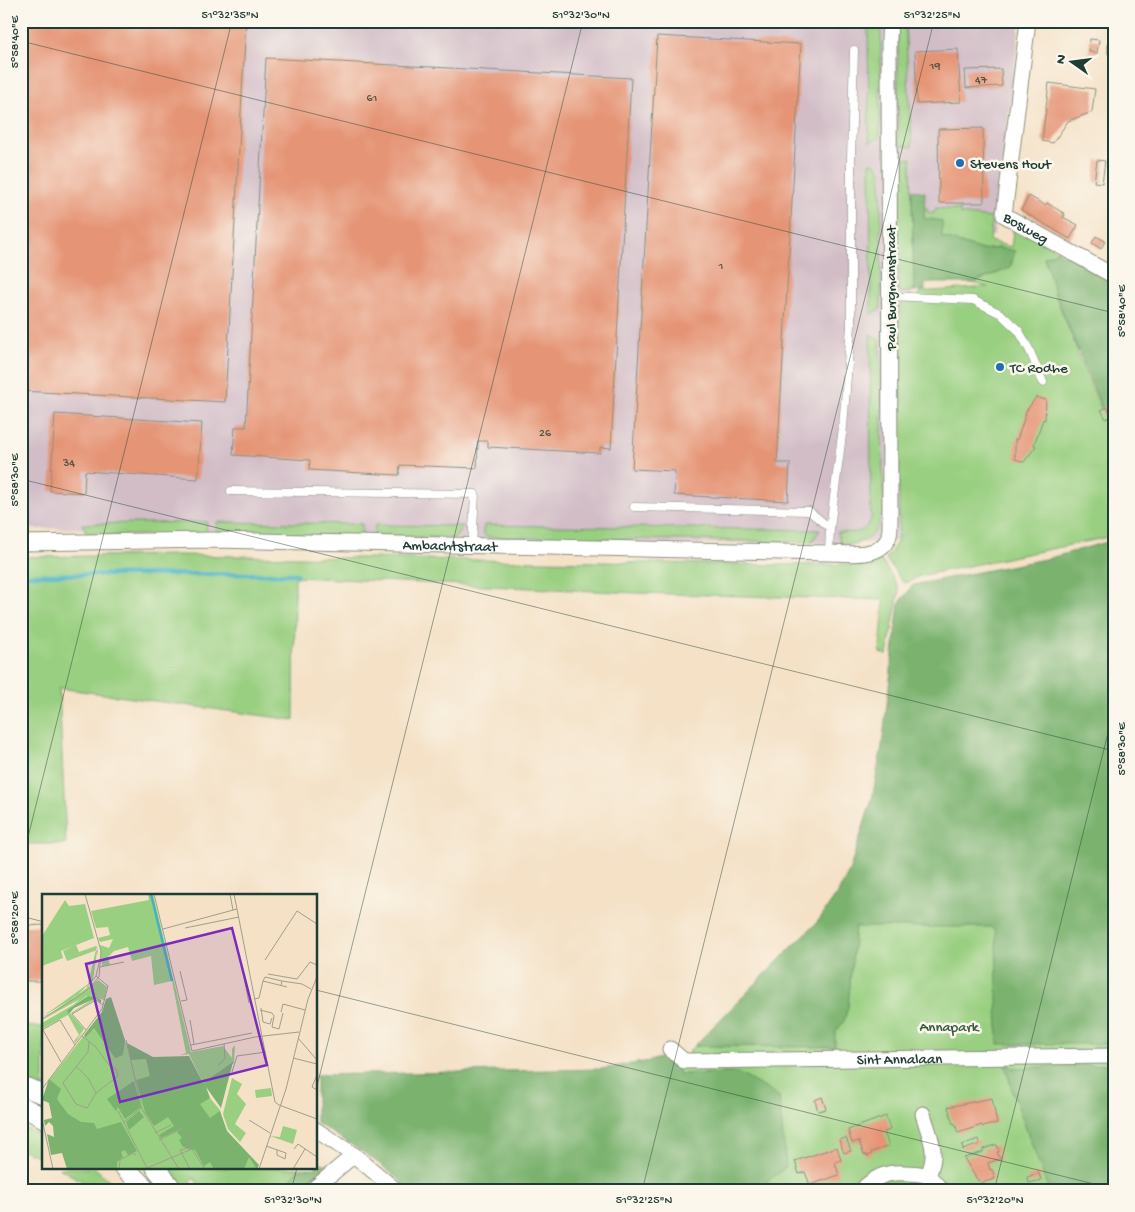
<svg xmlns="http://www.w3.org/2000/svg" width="1135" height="1212" font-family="'Gochi Hand',sans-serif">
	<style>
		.industrial { fill: #d2bdc7 }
		.green { fill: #99cf80; stroke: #5c865a }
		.forest { fill: #7ab26e; stroke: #4c7851 }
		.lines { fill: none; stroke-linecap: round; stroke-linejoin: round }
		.stream { stroke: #45b1c2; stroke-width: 4.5 }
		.building { fill: #e59476 }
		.service-casing { stroke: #8a8f7d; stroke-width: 9 }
		.minor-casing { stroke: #8a8f7d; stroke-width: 17 }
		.tertiary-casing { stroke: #8a8f7d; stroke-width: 21 }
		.service { stroke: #fff; stroke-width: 8 }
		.minor { stroke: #fff; stroke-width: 15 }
		.tertiary { stroke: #fff; stroke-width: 19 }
		.ticks { fill: none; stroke: #1f3d34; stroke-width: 1; stroke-opacity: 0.45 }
		.poi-dot { fill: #1f6fb2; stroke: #fbf7ec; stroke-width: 2 }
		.labels { text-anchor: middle; stroke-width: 5; stroke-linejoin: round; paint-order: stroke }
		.number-label { font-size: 12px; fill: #505344 }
		.poi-label { font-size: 15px; fill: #1f3d34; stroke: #fbf7ec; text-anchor: start }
		.street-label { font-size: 15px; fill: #1f3d34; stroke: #fbf7ec }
		.park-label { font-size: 15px; fill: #375a43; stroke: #fbf7ec }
		.inset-river { fill: none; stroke: #45b1c2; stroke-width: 2.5 }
		.inset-road { fill: none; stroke: #9f9f8c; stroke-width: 1 }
		.view { fill: #7b2cbf; fill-opacity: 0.15; stroke: #7b2cbf; stroke-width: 2.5 }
		.inset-edge { fill: none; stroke: #1f3d34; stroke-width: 2.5 }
		.neatline { fill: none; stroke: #1f3d34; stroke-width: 2 }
		.ticks-label { font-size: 12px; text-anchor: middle; fill: #1f3d34 }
	</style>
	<rect width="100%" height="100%" fill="#fbf7ec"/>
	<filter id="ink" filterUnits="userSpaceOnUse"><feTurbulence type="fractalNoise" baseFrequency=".02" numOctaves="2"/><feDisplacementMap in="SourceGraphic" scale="10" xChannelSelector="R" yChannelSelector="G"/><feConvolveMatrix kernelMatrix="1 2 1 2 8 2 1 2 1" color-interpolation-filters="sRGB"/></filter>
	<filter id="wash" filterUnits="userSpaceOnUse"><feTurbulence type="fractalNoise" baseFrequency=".0096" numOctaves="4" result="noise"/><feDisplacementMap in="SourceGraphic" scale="20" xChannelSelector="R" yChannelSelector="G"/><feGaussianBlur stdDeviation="1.12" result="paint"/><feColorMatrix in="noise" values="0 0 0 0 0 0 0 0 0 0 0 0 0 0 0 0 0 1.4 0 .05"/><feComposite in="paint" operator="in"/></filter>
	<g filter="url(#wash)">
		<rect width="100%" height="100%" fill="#f4e1c6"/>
		<path class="industrial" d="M21,21H1020L994,236L912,246V538L888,542L840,544L813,542L610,545L103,528L21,529Z"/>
		<path class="green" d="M868,21H881L880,134L878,139L869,142Z
			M898,21H905L912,147L898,145Z
			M911,158L914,291L900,293L898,291L897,160Z
			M870,162L877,165L881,172V309L871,314Z
			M924,208H928L927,212L934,213L936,208L960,210V214L992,218L990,241L1011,247L1014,226L1058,251L1055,294L1078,352L1077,353L1114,438V536L919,576L911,581L903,583L886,559L897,542L899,528V305L912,301H919V292L988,287L973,283L1010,268L1015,252L999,248L982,250L942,237L924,218Z
			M870,334L880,341L884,517L881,516C877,530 873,539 857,542V544H841L837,532C853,532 864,536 871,519Z
			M207,522L206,534L88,536L82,524Z
			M217,522L362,524V536L217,534Z
			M375,525L463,526L455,538L374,535Z
			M484,525L820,530L812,542L486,537L483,533Z
			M1114,545V1191H414L316,1081L574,1073L673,1066L690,1053V1050L694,1046H699L838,904Z
			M179,555L778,565L867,564L881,560L898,586L899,592L887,655L880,653L884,600L637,593L295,577L294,720L59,688L66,844H21V557Z
			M21,1026L44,1027V1087L21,1082Z
			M21,1126L44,1137V1159L21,1149Z
			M59,1168H95L110,1181L116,1191H99Z
			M166,1168H300L281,1191H204L194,1178L190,1181L193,1191H177Z"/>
		<path class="forest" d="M912,190L925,192L924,218L942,221V237L982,250L999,248L1015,251L1010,268L973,283H925V290L914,291Z
			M1058,251L1114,280V437L1055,294L1044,257Z
			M1114,540V1044H998L996,931L990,927H855L848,1007L844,1021L835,1033V1047L694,1046L819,920L837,894L849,872L872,799L882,746L899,604L913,585L1050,558Z
			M663,1057L676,1065L679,1074L738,1073L779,1096L786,1167L755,1191H411C384,1163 349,1143 316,1123V1075L601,1069L650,1061Z
			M1004,1061L1012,1068L1114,1064V1191H1049L1013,1093Z
			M316,1162L333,1166L289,1191H281L300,1168H316Z"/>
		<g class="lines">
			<path class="stream" d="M21,575L297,574"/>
		</g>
		<g id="blocks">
			<path class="building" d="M21,21H246L225,402L21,391Z
				M1108,21H1114V38H1109Z
				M657,36L801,44L777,463H790L788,501L674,495L675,471L632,469Z
				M1090,39L1099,40L1097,53L1089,52Z
				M1108,42H1114V54H1108Z
				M958,49L961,102L917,104L915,51Z
				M266,58L631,78L611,448L600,447V453L488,447V441H478L477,468L400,465L399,475L309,470L310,460L233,455L235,427H246Z
				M1001,69L1002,86L966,88L965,70Z
				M1049,83L1095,89L1092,112L1068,121L1053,143L1042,141Z
				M983,128L984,203H939L938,129Z
				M1097,160L1105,161L1102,183L1094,182Z
				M1029,196L1045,205L1047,203L1065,214L1063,217L1078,225L1070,239L1021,210Z
				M1096,236L1105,241L1101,249L1092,243Z
				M1036,397L1046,400L1045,420L1043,419L1034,445L1036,446L1024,462L1015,459V439L1017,440L1026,413H1025Z
				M1107,407L1112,416L1106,419L1101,410Z
				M55,414L202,423L198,479L85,471L84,493L50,491Z
				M44,925V981H26L25,926Z
				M822,1097L826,1109L818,1111L815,1100Z
				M992,1098L997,1123L983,1127L982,1125L958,1133L955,1123L953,1124L948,1107Z
				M886,1116L890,1130L884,1132L889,1146L871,1152L872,1154L867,1156L866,1154L864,1155L859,1141L852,1143L848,1130Z
				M846,1138L851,1151L844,1153L839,1140Z
				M978,1139L980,1144L963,1150L962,1145Z
				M995,1145H997L999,1152H997L1000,1159L988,1163L990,1170L992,1169L995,1179L981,1183L980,1180L978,1181L964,1158L983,1152V1149Z
				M837,1147L841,1160L835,1162L839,1175L810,1185L805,1172L799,1174L795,1161Z
				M1039,1173L1041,1180L1029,1183L1027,1177Z"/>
		</g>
	</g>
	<g filter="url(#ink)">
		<use href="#blocks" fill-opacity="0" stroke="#8a8f7d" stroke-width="1"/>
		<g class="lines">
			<defs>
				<path id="service" d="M890,296L973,300L1001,314L1019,331L1029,349L1043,382
					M231,491L475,494L472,545
					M634,507L809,511L830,528
					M829,553L830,528L843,427L851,326V159L854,50"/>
				<g id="minor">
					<path id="s1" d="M1028,21L1004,215L1114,276"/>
					<path id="s2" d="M21,543L212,540L829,553C847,553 878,559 888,539C890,535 890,528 890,523L889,39L890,21"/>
					<path id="s3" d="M670,1049L684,1061L1114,1056"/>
					<path d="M923,1114C930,1138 939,1152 928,1175"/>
					<path d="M316,1130L354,1155L397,1191"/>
					<path d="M311,1191L354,1155"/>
					<path d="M861,1191C882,1168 900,1172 928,1175L942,1191"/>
				</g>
				<path id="tertiary" d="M21,1086L44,1094
					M21,1106L44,1118
					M125,1168L148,1191
					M156,1168L174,1191"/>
			</defs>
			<use href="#service" class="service-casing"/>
			<use href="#minor" class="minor-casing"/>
			<use href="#tertiary" class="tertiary-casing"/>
			<use href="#service" class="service"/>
			<use href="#minor" class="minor"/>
			<use href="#tertiary" class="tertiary"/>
		</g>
	</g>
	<path class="ticks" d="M21,41L1114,313M21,479L1114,751M21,865L232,21M21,916L44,922M316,990L1114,1189M316,1090L583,21M291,1191L297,1168M642,1191L934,21M994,1191L1114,709"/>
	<g class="poi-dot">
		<circle cx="960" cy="163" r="5"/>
		<circle cx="1000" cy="367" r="5"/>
	</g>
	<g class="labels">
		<g class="number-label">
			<text x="935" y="69">19</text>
			<text x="981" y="83">47</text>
			<text x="372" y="101">61</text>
			<text x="721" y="269">1</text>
			<text x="545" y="436">26</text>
			<text x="69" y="466">34</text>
		</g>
		<g class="poi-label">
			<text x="970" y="168">Stevens Hout</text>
			<text x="1010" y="372">TC Rodhe</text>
		</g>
		<g class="street-label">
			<text dy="5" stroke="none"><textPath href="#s1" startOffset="221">Bosweg</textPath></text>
			<text transform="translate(890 288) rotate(-90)" y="5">Paul Burgmanstraat</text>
			<text dy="5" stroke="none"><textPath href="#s2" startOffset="429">Ambachtstraat</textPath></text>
			<text dy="5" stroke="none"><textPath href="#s3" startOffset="234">Sint Annalaan</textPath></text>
		</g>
		<g class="park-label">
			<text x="949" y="1031">Annapark</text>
		</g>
	</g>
	<g transform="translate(42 894)">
		<rect width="275" height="275" fill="#f4e1c6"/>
		<path d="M106,0H111L149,158L181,152L190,164V155L192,152H193L192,169L161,189L147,160L138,161L144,159L130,87L112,91L109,62L90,67L86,53L72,57L66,63L68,71L60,72L58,51L67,54L71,45L58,48L56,44L68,41L66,33L54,34L49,17L107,6ZM23,6L27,12L43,10L52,44L19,57L21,64L0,72V42ZM34,51L37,58L54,52L55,56L25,67L21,57ZM55,51L56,62L55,58L51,86L33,103L0,123L46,90ZM56,86L65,93L62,106L55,104L59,109L54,105L29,120L42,135L34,146L43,136L33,149L32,147L37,141L26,121L0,135V129L31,111L38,105L0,126ZM45,102L54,103L26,121L25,116ZM59,120L78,136L84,149L168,204L178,216L181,231L191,246L216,271L215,275H26L21,256L7,243H15L6,202L7,186ZM190,184L200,190L195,200L204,210L193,230L204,239L198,248L186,235L181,220ZM229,194L230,202L214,204L213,196ZM241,232L255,236L251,250L228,242L238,243Z" fill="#99cf80" fill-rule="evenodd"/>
		<path d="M46,102L53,103L59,106V109L54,104L32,114L26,121L25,116ZM69,103L83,146L81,161L73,164L52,134L44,143L42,141L60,118L64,105ZM85,149L111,163L147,162L161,189L191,168L179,214L164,193L168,204L158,210L168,224L178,217L185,237L217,271L215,275L207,263L202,275H172L168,268L162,272L153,256L141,253L137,246L140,244L135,238L142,233L119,244L117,241L132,232L126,223L112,232L103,218L94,186L108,182L104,165L89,166ZM7,185L19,195L15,205L26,220L39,228L52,229L55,235L79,228L95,257L86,261L83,256L79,258L81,263L75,268V275H25L20,259L9,261L5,240L12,243L11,232L7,228L3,232L2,226L10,224L7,209L0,206ZM92,187L99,213L83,225L76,213L74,217L65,205ZM97,217L102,223L87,236L84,228Z" fill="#7ab26e"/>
		<path class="inset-river" d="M109,0L130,87"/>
		<path class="inset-road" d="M112,0L150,157L213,143L257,138M188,0L191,16M192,0L233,208L237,211M143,34L197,23M121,35L195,15M223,66L255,17L275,30M199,68L207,109M58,73L82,68M138,77L145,106L139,107M226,80L255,85L268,68L275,71M221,87L223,83L240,87M239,91L240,87L260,90L269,95M45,93L54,82L58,65M212,105L217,104L221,87L245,93M219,114L221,128L228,130L230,124M218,116L230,119L232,122L230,133L237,135L241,119M239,118L241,110L263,116M0,125L43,98L57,83L59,57L43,0M148,126L152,150M0,136L18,126L33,151M1,136L19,168M44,136L30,120L54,106L61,111M40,142L53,152L67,171L74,175L76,182L54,199L45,214L34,210L21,189L46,158L47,148M256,144L275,166M84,146L100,215L137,275M149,151L210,139M251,164L275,170M176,172L183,164L182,150M35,173L46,184L54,199M190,178L195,162L224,158M275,181L270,193L275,196M0,195L60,115L66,92L54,82M237,211L275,225M76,217L105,274M0,225L11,275M207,226L228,239M82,228L99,214M113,239L129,231M117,246L141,234L149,247L147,256M224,252L244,259L243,265L235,261V256M147,254L138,256L148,275M252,255L256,250L275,263M105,274L150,255L163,275M77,275L78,266L91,259L94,261M217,275L244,195L266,105L275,83M251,275L263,255"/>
		<path class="view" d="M190,34L225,171L78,208L44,70Z"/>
		<rect width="275" height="275" class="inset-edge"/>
	</g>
	<rect width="1135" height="1212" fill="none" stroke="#fbf7ec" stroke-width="55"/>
	<g transform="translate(1072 62) rotate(284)" stroke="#fbf7ec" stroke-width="4" paint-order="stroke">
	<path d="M0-4L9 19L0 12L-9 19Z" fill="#1f3d34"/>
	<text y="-8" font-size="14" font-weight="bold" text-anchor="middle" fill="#1f3d34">N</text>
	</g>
	<rect x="28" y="28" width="1080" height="1156" class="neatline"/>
	<g class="ticks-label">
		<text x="230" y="18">51°32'35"N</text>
		<text x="581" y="18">51°32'30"N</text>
		<text x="932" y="18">51°32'25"N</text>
		<text transform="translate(14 42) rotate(-90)" y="4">5°58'40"E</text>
		<text transform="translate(1121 311) rotate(-90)" y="4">5°58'40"E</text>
		<text transform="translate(14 480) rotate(-90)" y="4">5°58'30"E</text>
		<text transform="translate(1121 749) rotate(-90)" y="4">5°58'30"E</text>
		<text transform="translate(14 918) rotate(-90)" y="4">5°58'20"E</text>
		<text x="293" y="1203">51°32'30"N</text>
		<text x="644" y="1203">51°32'25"N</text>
		<text x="995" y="1203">51°32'20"N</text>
	</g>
</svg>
